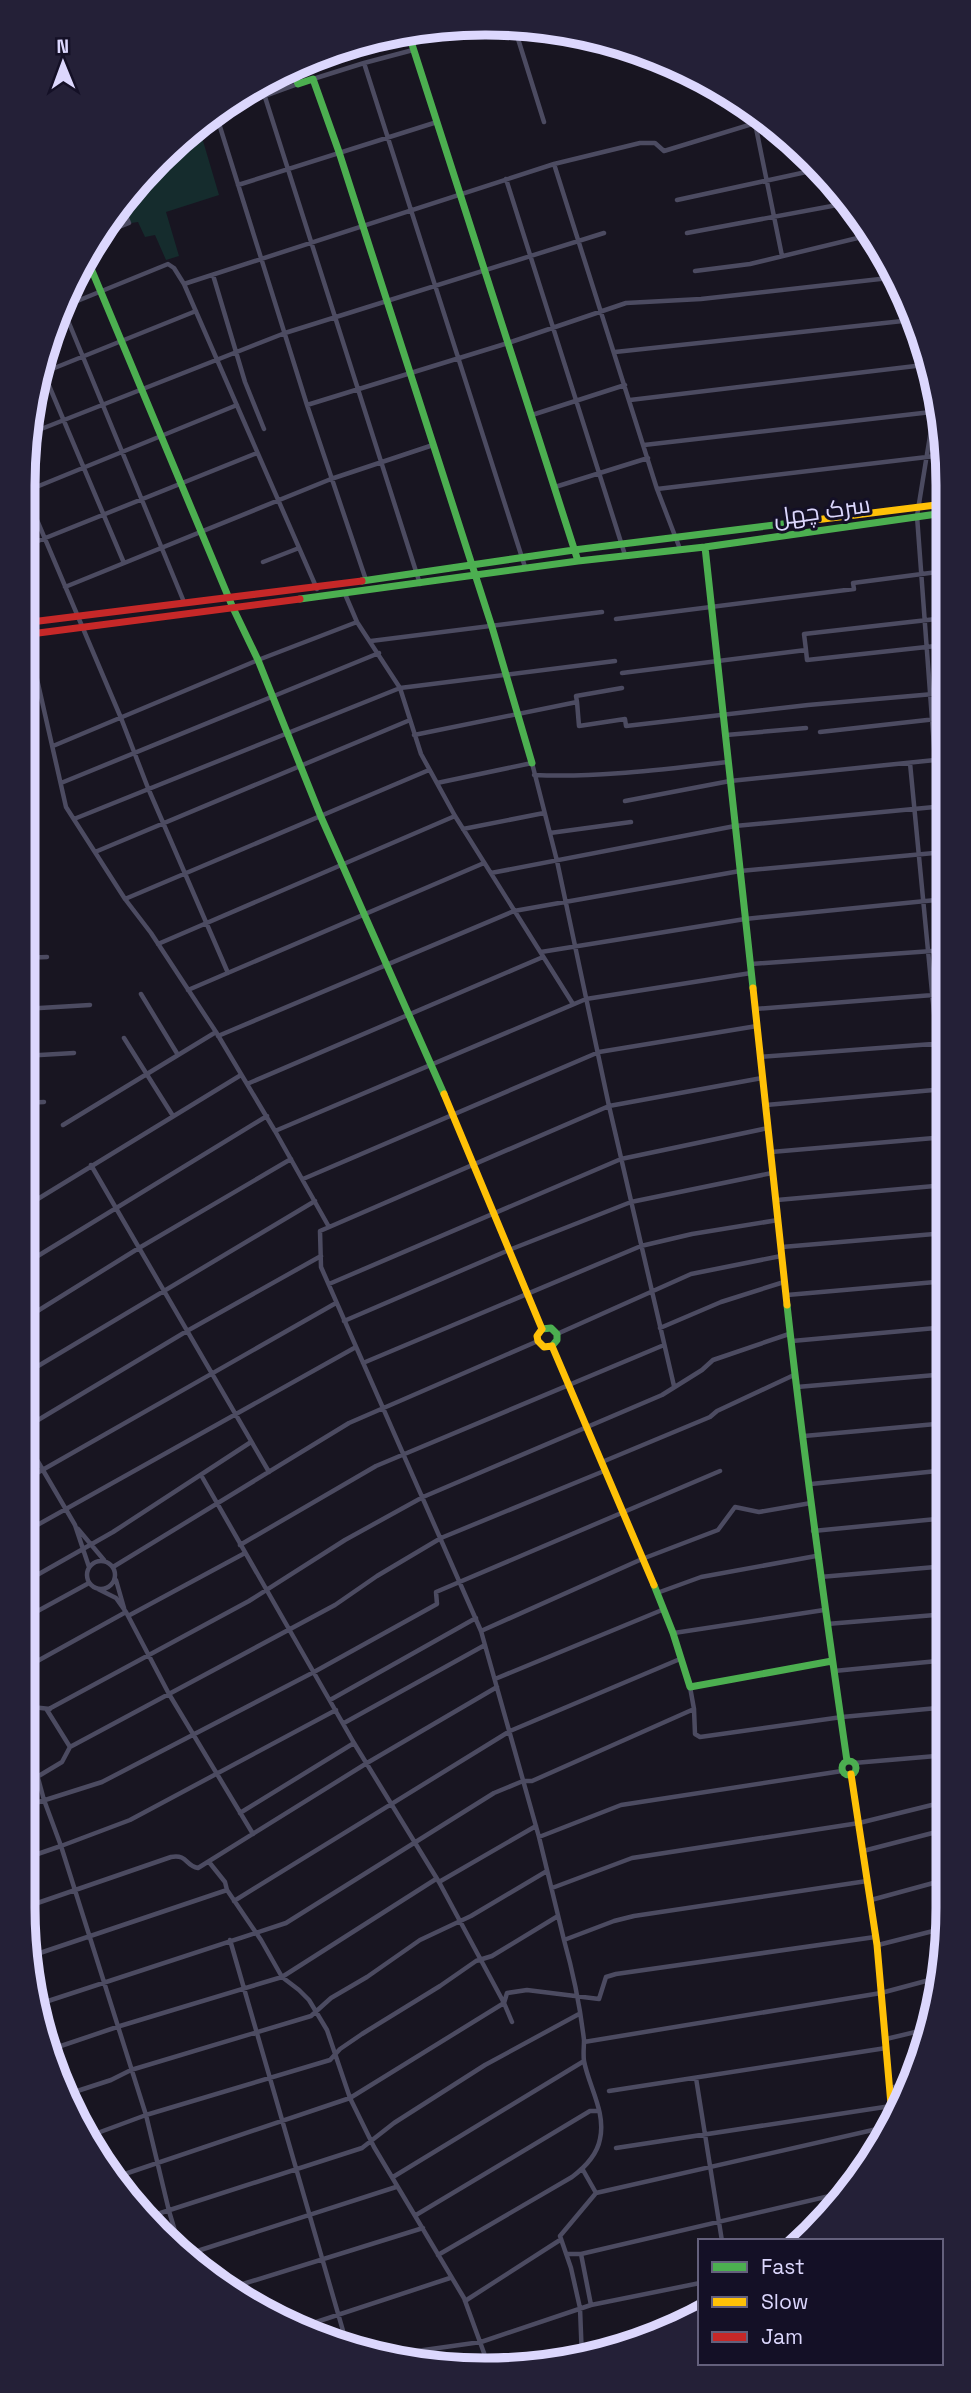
<svg xmlns="http://www.w3.org/2000/svg" width="971" height="2393" font-family="'Space Grotesk',Cairo,sans-serif">
	<style>
		.green { fill: #152c2d }
		.lines { fill: none; stroke-linecap: round; stroke-linejoin: round }
		.street { stroke: #4c4b61; stroke-width: 4.5 }
		.fast { stroke: #4caf50; stroke-width: 7 }
		.slow { stroke: #ffc107; stroke-width: 7 }
		.jam { stroke: #c62828; stroke-width: 7 }
		.labels { text-anchor: middle; stroke-width: 6; stroke-linejoin: round; paint-order: stroke }
		.street-label { font-size: 24px; fill: #dcd7fd; stroke: #141026 }
		.rim { fill: none; stroke: #dcd7fd; stroke-width: 9 }
	</style>
	<rect width="100%" height="100%" fill="#181521"/>
	<path class="green" d="M198,124L219,195L166,212L179,256L166,260L155,235L145,237L138,222L131,223L122,202L137,181Z"/>
	<g class="lines">
		<path class="street" d="M514,26L544,122
			M364,63L525,567
			M313,79L364,63L413,50
			M265,97L420,584
			M216,114L307,405L366,580
			M206,117L298,84
			M755,123L782,256
			M801,152L806,172
			M554,164L657,489L680,549
			M506,179L625,555
			M238,185L437,122
			M677,200L820,169
			M687,233L848,203
			M99,235L129,223L121,203
			M695,271L750,264L870,235
			M213,275L245,382L264,429
			M184,284L554,164L640,143H655L664,151L765,120
			M62,306L184,602
			M60,308L168,264L174,268L184,284L317,589
			M915,327L934,411L917,516L935,760
			M615,352L912,320
			M42,369L124,563
			M42,373L196,311
			M630,400L924,365
			M307,405L508,343L626,303L701,299L898,277
			M532,415L625,385
			M31,433L285,333L604,233
			M644,445L940,411
			M23,487L121,718L148,788L228,973
			M555,487L648,458
			M657,489L944,455
			M24,492L237,405
			M23,547L257,453
			M263,562L299,548
			M65,587L331,479L433,445
			M345,594L357,622L400,688L421,754L455,816L573,1004
			M616,619L854,589L853,583L945,571
			M27,635L66,807L125,899L151,933L216,1032L275,1131L329,1227
			M371,641L602,612
			M806,650L804,634L945,618
			M622,673L806,650L807,660L945,645
			M577,702L576,696L622,688
			M820,732L945,718
			M414,735L577,702L579,726L625,719L626,726L808,705L945,693
			M726,735L806,728
			M53,746L258,660L357,622
			M910,763L937,1044L946,1109
			M534,775C599,778 664,769 728,762
			M61,783L379,653
			M437,783L532,763L557,861L609,1106L674,1386
			M625,801L730,781L945,759
			M74,819L400,688L615,661
			M463,829L544,813
			M550,833L631,822
			M95,852L410,720
			M491,873L735,826L945,806
			M125,899L429,770
			M23,914L34,913
			M158,944L455,816
			M541,952L745,919L946,899
			M23,958L47,957
			M751,964L946,950
			M188,990L484,863
			M141,994L178,1055
			M23,1009L90,1005
			M755,1009L946,994
			M218,1036L514,911L740,871L945,852
			M124,1038L173,1116
			M23,1056L74,1053
			M760,1057L946,1043
			M247,1084L543,957
			M23,1103L44,1102
			M766,1105L945,1089
			M63,1125L216,1032
			M275,1131L586,999L751,973
			M771,1152L946,1137
			M91,1165L269,1472
			M303,1179L599,1052L757,1026
			M777,1200L946,1185
			M23,1208L241,1075
			M782,1247L946,1233
			M23,1265L267,1116
			M329,1284L621,1159L768,1128
			M787,1295L947,1281
			M23,1320L139,1248L291,1159
			M344,1321L509,1250L631,1202L772,1173
			M660,1328L721,1302L784,1282
			M557,1334L691,1274L781,1256
			M792,1341L947,1327
			M363,1363L641,1246L692,1234L778,1220
			M23,1375L315,1201
			M797,1387L947,1374
			M23,1429L187,1331L321,1256
			M23,1436L75,1525L89,1567
			M804,1436L947,1423
			M602,1462L710,1417L717,1411L794,1375
			M201,1475L354,1743L439,1882L504,2003L512,2022
			M23,1481L336,1303
			M811,1484L947,1470
			M78,1529L104,1560
			M813,1531L947,1518
			M23,1533L356,1347
			M240,1545L376,1466L664,1345
			M87 1575a14 14 0 1 1 28 0a14 14 0 1 1-28 0Z
			M113,1567L349,1423L538,1341
			M820,1577L947,1566
			M116,1580L124,1608
			M23,1583L113,1532L251,1442
			M98,1589L116,1598L126,1612L169,1694L253,1834
			M657,1593L701,1577L816,1556
			M128,1616L245,1553
			M23,1619L89,1583
			M827,1624L947,1614
			M481,1631L642,1559L718,1530L735,1507L759,1512L811,1503
			M674,1633L824,1610
			M23,1669L126,1612
			M834,1671L948,1660
			M495,1679L662,1610
			M690,1687L694,1709L695,1734L700,1737L842,1717L948,1707
			M330,1700L476,1618
			M23,1706L50,1709
			M344,1723L485,1645
			M70,1747L335,1605L377,1576L441,1538L604,1471
			M23,1759L32,1756L44,1800L61,1846L23,1859
			M854,1763L948,1755
			M37,1777L62,1762L70,1747L47,1710L249,1601L345,1540L423,1497L662,1395L702,1370L713,1360L789,1334
			M23,1807L102,1782L314,1672L437,1604L436,1592L720,1471
			M240,1813L354,1743
			M539,1837L621,1805L842,1771
			M863,1851L948,1829
			M209,1862L225,1882L227,1890L261,1940L282,1977L299,1990L309,2000L327,2030L350,2098L374,2147L464,2298L488,2364
			M439,1882L536,1826
			M552,1888L632,1858L859,1823L948,1801
			M871,1900L948,1879
			M234,1901L510,1731L680,1659
			M23,1908L171,1857C188,1854 185,1866 198,1868L367,1763L497,1687
			M230,1940L348,2348
			M564,1940L539,1837L481,1631L321,1267L320,1231L609,1106L762,1078
			M878,1945L945,1928
			M31,1956L227,1890
			M39,2004L286,1923L494,1793L523,1781H532L694,1709
			M886,2039L928,2029
			M584,2042L881,1993L937,1978
			M46,2051L120,2026L282,1977L436,1879
			M696,2078L722,2241
			M890,2088L910,2083
			M609,2091L886,2048
			M65,2095L111,2080L131,2070L311,2016L331,1998L367,1977L420,1940L471,1916L547,1871
			M84,2138L146,2115L330,2060L340,2049L362,2034L440,1986L476,1961L492,1956L558,1916
			M616,2148L891,2106
			M583,2170L596,2193
			M393,2177L584,2061
			M113,2178L350,2098L504,2003L507,1993L527,1990L599,1999L606,1977L616,1974L875,1937
			M416,2215L590,2111H598
			M145,2218L362,2148L394,2123L485,2065L579,2014
			M180,2248L169,2211L146,2115L61,1846L130,1820L336,1710
			M188,2254L396,2187
			M567,2254H581L591,2305L700,2283
			M581,2254L851,2191
			M438,2255L572,2177C584,2168 597,2155 600,2139C606,2112 589,2087 584,2061C583,2054 584,2047 584,2040C580,2006 573,1972 564,1940L614,1921L634,1916L867,1881
			M230,2288L423,2228
			M465,2301L560,2240
			M298,2328L450,2278
			M381,2356L481,2342L591,2305
			M582,2359L580,2308L571,2268L560,2236L596,2193L886,2127"/>
		<path class="fast" d="M408,32L578,561
			M291,67L298,84L313,79L339,152L492,627L532,763
			M85,254L233,608L258,660L321,817L444,1094
			M705,547L753,988
			M362,581L574,550L815,520
			M300,599L578,561L705,547L944,513
			M787,1305C804,1458 825,1609 847,1761
			M542,1329L551,1328L557,1334V1340L552,1346
			M654,1585L673,1633L690,1687L832,1661
			M842 1768a7 7 0 1 1 14 0a7 7 0 1 1-14 0Z"/>
		<path class="slow" d="M815,520L944,504
			M753,988L787,1305
			M444,1094L542,1329
			M542,1329L537,1336L538,1341L544,1347L552,1346
			M552,1346L654,1585
			M851,1774L877,1945L892,2116"/>
		<path class="jam" d="M23,623L362,581
			M23,635L300,599"/>
	</g>
	<g class="labels">
		<g class="street-label">
			<text transform="translate(822 511) rotate(-8)" y="8">سرک چهل</text>
		</g>
	</g>
	<path d="M0 0H971V2393H0ZM485 35H486A450 450 0 0 1 936 485V1908A450 450 0 0 1 486 2358H485A450 450 0 0 1 35 1908V485A450 450 0 0 1 485 35Z" fill="#242037" fill-rule="evenodd"/>
	<path class="rim" d="M485 35H486A450 450 0 0 1 936 485V1908A450 450 0 0 1 486 2358H485A450 450 0 0 1 35 1908V485A450 450 0 0 1 485 35Z"/>
	<rect x="698" y="2239" width="245" height="126" fill="#141026" stroke="#64607c" stroke-width="2"/>
	<rect x="712" y="2262" width="35" height="10" fill="#4caf50" stroke="#64607c" stroke-width="2"/>
	<text x="761" y="2274" font-size="21" fill="#dcd7fd">Fast</text>
	<rect x="712" y="2297" width="35" height="10" fill="#ffc107" stroke="#64607c" stroke-width="2"/>
	<text x="761" y="2309" font-size="21" fill="#dcd7fd">Slow</text>
	<rect x="712" y="2332" width="35" height="10" fill="#c62828" stroke="#64607c" stroke-width="2"/>
	<text x="761" y="2344" font-size="21" fill="#dcd7fd">Jam</text>
	<g transform="translate(63 63) rotate(359)" stroke="#141026" stroke-width="5" paint-order="stroke">
	<path d="M0-5L12 26L0 18L-12 26Z" fill="#dcd7fd"/>
	<text y="-10" font-size="19" font-weight="bold" text-anchor="middle" fill="#dcd7fd">N</text>
	</g>
</svg>
